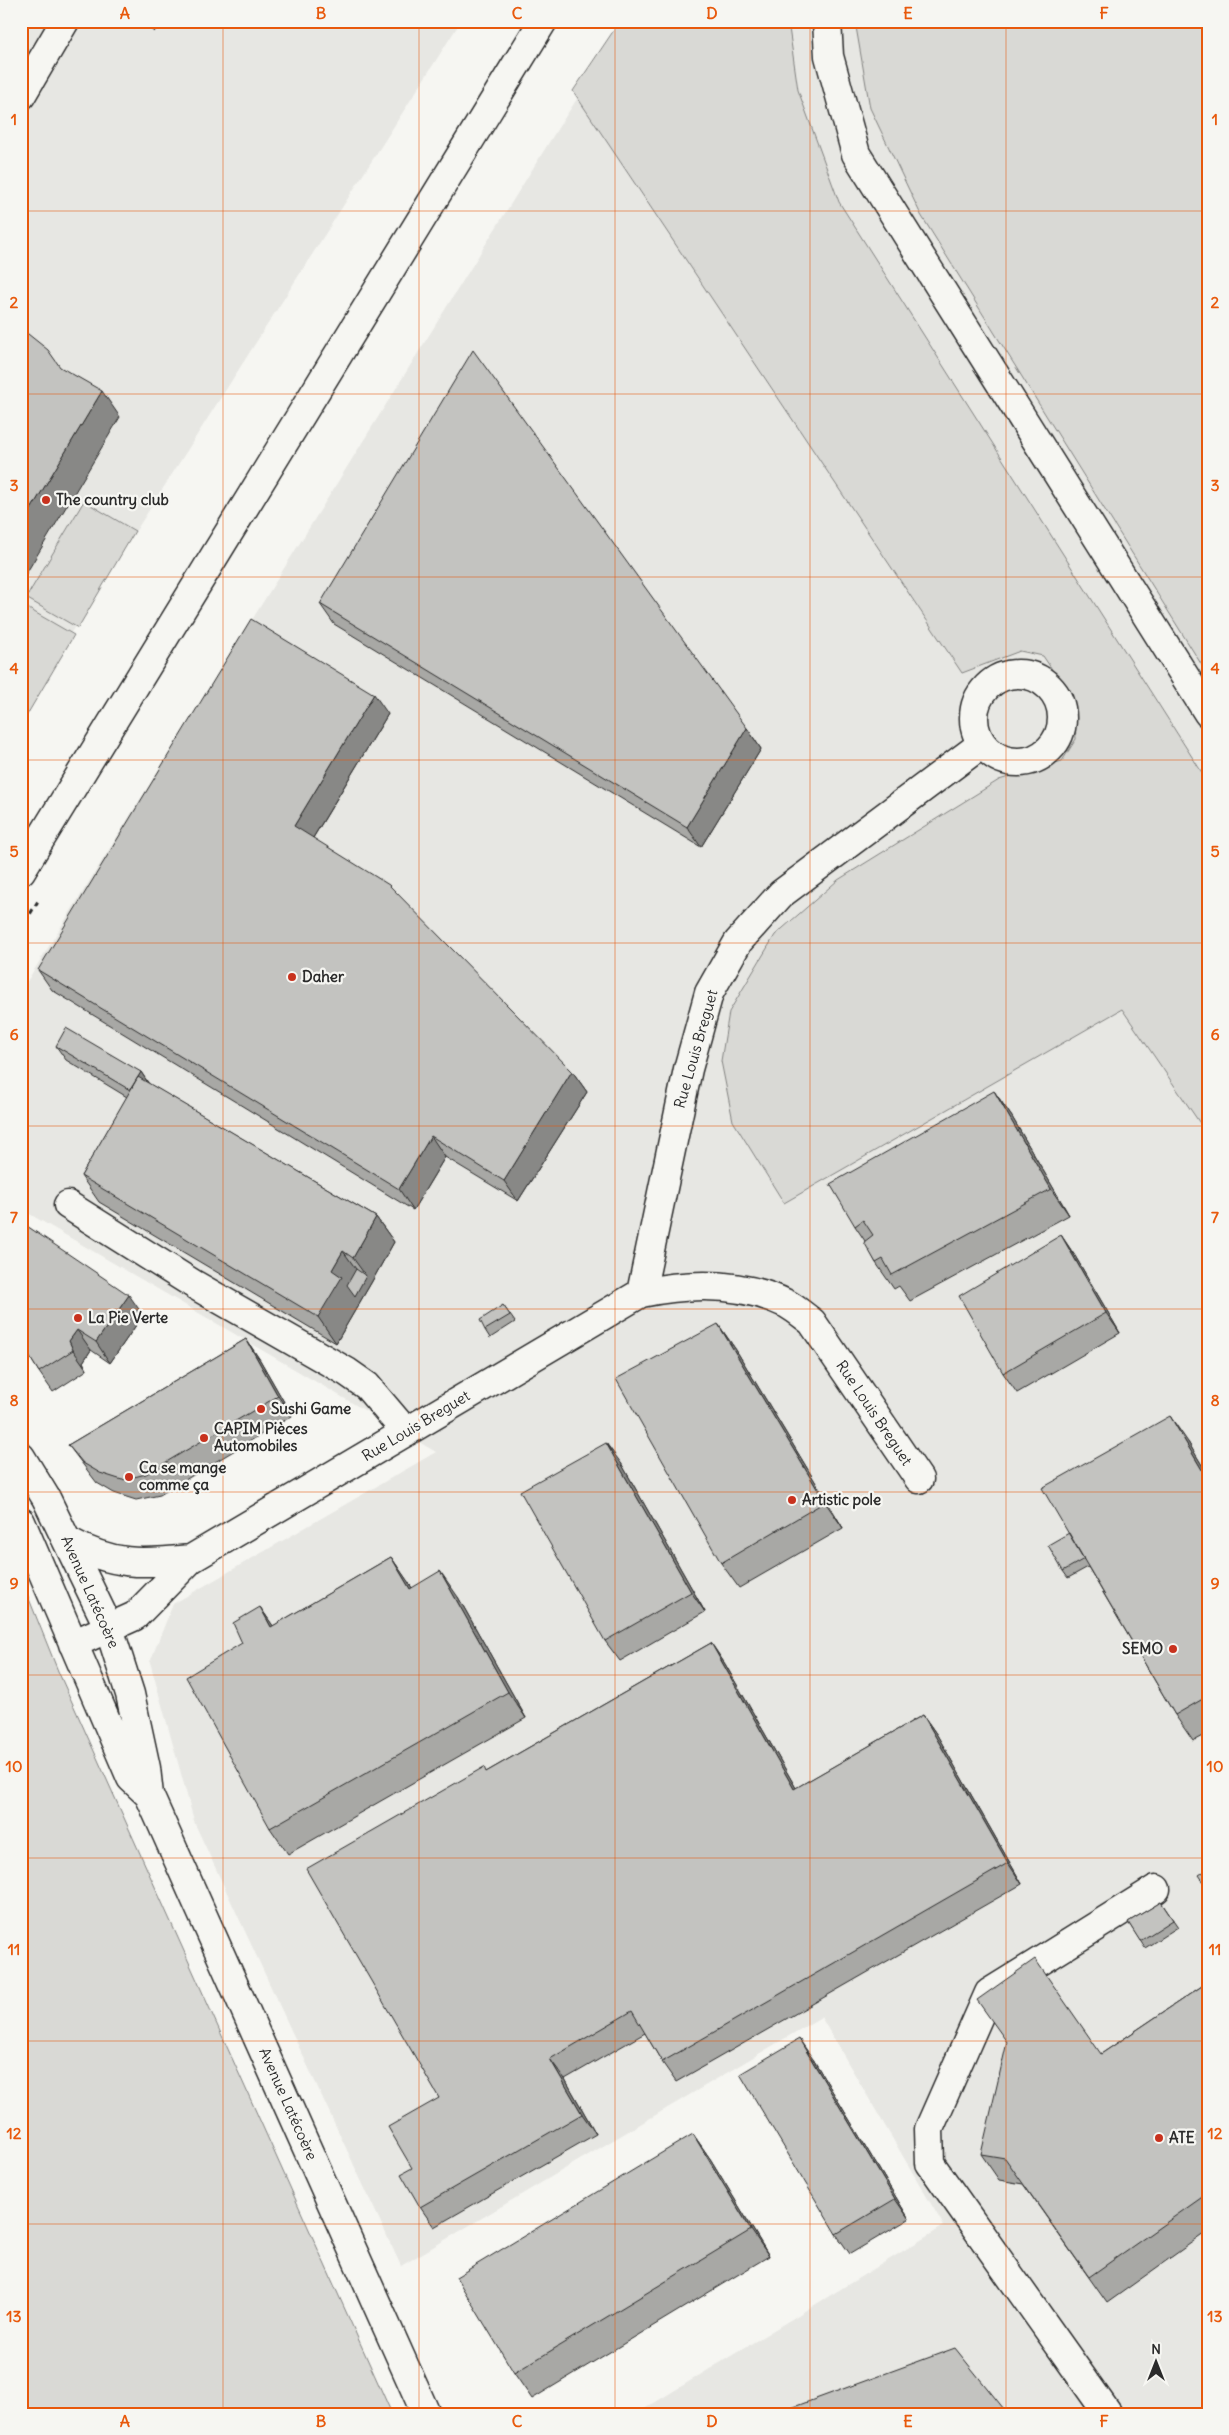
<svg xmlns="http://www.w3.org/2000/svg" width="1229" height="2435" font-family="Delius,sans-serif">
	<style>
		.built { fill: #e7e7e3 }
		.green { fill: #d9d9d5; stroke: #828280 }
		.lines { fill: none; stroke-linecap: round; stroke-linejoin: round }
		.minor-casing { stroke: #2b2b2b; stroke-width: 31 }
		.major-casing { stroke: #2b2b2b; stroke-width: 31 }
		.path { stroke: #2b2b2b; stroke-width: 3; stroke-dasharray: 5 4; stroke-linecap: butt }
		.minor { stroke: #f6f6f2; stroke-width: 28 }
		.major { stroke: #f6f6f2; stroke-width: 28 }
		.wall { fill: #a8a8a5; stroke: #2b2b2b }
		.shaded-wall { fill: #888886; stroke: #2b2b2b }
		.building { fill: #c3c3c0; stroke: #2b2b2b }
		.grid { fill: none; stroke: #e8590c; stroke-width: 1; stroke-opacity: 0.55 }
		.poi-dot { fill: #c8321e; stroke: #f6f6f2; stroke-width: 2 }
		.labels { text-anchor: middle; stroke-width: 4.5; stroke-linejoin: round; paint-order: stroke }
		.poi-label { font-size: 15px; font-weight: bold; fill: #2b2b2b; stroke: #f6f6f2; text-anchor: start }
		.street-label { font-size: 15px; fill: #2b2b2b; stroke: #f6f6f2 }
		.neatline { fill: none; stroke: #e8590c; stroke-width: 2 }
		.grid-label { font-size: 16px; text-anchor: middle; font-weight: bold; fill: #e8590c }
	</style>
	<rect width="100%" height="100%" fill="#f6f6f2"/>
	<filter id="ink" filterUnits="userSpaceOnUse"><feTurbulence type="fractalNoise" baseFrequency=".02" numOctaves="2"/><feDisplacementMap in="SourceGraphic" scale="10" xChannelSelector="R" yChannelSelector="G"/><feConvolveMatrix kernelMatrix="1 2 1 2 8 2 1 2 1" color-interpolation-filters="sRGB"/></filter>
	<g filter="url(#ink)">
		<path class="built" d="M21,21H461L21,711Z
			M628,21H1208V2414H636L944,2226L821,2017L401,2266L195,1824L150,1662L173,1604L436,1452L21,1209V991L558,128Z"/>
		<path class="green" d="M620,21H788L798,90L839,202L1208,782V1135L1122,1009L784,1203L733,1121L721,1061L729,1012L775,935L838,880L999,780L1062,761L1076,739L1074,702L1043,656L1020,651L962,673L573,91Z
			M855,21H1208V675L921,215L870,108Z
			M84,501L135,531L78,628L26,598Z
			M22,605L74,635L21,725V606Z
			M21,1579L58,1671L392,2414H21Z"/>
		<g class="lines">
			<defs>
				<path id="minor" d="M827,21L829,56L856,154L1208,713
					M21,96L65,21
					M974 718a44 44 0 1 1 88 0a44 44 0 1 1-88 0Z
					M68,1205L195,1285L347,1372L367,1386L406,1432
					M641,1293C689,1283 741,1281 787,1304C796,1309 804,1316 812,1322L919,1479
					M21,1457L46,1498L109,1628L130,1694L146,1768L149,1795L426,2414
					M21,1522L131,1778L148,1794
					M68,1541C113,1566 141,1564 191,1559
					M73,1644L135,1616L191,1559L641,1293L688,1069L709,993L738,942L781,894L982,744
					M1108,2414L930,2163L929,2129L989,1993L1156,1889"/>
				<path id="major" d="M21,871L543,21"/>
			</defs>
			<use href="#minor" class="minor-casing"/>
			<use href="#major" class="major-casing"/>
			<path class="path" d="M21,929L38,901
				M21,1417L25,1423"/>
			<use href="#minor" class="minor"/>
			<use href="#major" class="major"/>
		</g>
		<path class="wall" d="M141,21H162L154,32Z
			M320,604L747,728L761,749L701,847L334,624Z
			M388,714L313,838L572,1071L587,1092L518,1201L445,1157L413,1210L52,990L38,970Z
			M56,1046L141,1072L149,1084L376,1217L394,1242L371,1283L336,1343L99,1202L81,1176L127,1097L66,1060Z
			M994,1091L1012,1117L1069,1215L910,1301L899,1286L894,1289L876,1263L865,1241L855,1226Z
			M21,1222L143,1315L110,1363L91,1350L83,1362L87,1370L53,1392L39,1372L21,1343Z
			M1061,1235L1075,1256L1120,1333L1017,1393L1003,1373Z
			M503,1305L515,1322L490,1338L485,1330Z
			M718,1324L736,1350L843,1528L739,1588L721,1563Z
			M246,1339L260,1360L292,1416L160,1495L136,1500L114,1493L97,1483L68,1445Z
			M1188,1442L1208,1475V1733L1193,1741L1175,1715L1088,1567L1068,1578L1063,1571Z
			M621,1463L705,1612L620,1661L605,1641Z
			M391,1557L412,1588L458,1597L526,1718L288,1854L270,1828L260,1607L273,1626Z
			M711,1643L725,1664L796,1788L923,1715L937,1735L1022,1884L676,2082L662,2062L645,2033L565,2079L596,2134L434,2227L420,2207L439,2098L486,1772Z
			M1161,1902L1178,1927L1145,1948L1128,1922Z
			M1208,1982V2231L1107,2303L1023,2184L999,2180L981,2154L1101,2054Z
			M813,2059L909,2219L850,2254L836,2234Z
			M693,2134L711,2160L769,2256L532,2399L514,2373Z"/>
		<path class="shaded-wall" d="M151,21H162L154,32L149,25Z
			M102,391L120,417L21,582V526Z
			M374,694L388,714L308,846L294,826Z
			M747,728L761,749L701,847L687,827Z
			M572,1071L587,1092L518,1201L504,1181Z
			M141,1072L150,1086L130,1090Z
			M994,1091L1012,1117L1069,1215L1051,1189Z
			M431,1136L445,1157L413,1210L399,1189Z
			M376,1217L394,1242L371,1283L336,1343L318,1317L332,1270L343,1251L361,1276H366L353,1258Z
			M1061,1235L1075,1256L1120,1333L1106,1313Z
			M129,1295L143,1315L110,1363L96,1342Z
			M718,1324L736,1350L843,1528L825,1502Z
			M77,1330L91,1350L83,1362L87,1370L73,1350L69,1341Z
			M246,1339L260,1360L292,1416L278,1396Z
			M1170,1416L1188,1442L1208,1475V1480Z
			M606,1443L621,1463L705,1612L691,1592Z
			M391,1557L409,1583L428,1615L410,1589Z
			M440,1571L458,1597L526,1718L508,1692Z
			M260,1607L278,1633L271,1627Z
			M711,1643L725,1664L808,1809L794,1789Z
			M923,1715L937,1735L1022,1884L1008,1863Z
			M799,2039L813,2059L909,2219L895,2199Z
			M550,2059L565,2079L596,2134L582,2114Z
			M693,2134L711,2160L769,2256L751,2230Z"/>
		<path class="building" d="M144,21H151L149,25Z
			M21,331L28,334L48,350L60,367L102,391L21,526Z
			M473,350L747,728L687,827L320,604Z
			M251,619L374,694L294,826L389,885L572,1071L504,1181L431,1136L399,1189L38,970Z
			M66,1028L141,1072L130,1090L56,1046Z
			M138,1077L376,1217L353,1258L343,1251L332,1270L342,1277L318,1317L81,1176Z
			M994,1091L1051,1189L892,1275L883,1259L876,1263L864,1242L873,1235L863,1220L855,1226L830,1184Z
			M21,1222L129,1295L96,1342L77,1330L69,1341L73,1350L39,1372L21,1343V1299L24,1295L21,1293Z
			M1061,1235L1106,1313L1003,1373L959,1296Z
			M356,1269L366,1276L355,1296L347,1285Z
			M503,1305L510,1315L485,1330L480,1320Z
			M718,1324L825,1502L721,1563L616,1379Z
			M246,1339L278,1396L146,1474L122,1480L100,1473L83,1463L68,1445Z
			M1170,1416L1208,1480V1696L1175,1715L1042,1488Z
			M606,1443L691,1592L605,1641L520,1491Z
			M1069,1533L1084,1559L1063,1571L1048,1545Z
			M391,1557L410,1589L440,1571L508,1692L270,1828L186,1677L242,1643L233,1623L260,1607L271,1627Z
			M711,1643L794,1789L923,1715L1008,1863L662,2062L632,2011L550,2059L582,2114L420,2207L401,2174L412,2168L388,2127L439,2098L306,1869L484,1767L486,1772Z
			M1208,1869V1888L1199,1875Z
			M1161,1902L1173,1920L1140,1941L1128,1922Z
			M1035,1959L1101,2054L1208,1982V2193L1089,2277L1005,2158L981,2154L1007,2042L977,2000Z
			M799,2039L895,2199L836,2234L740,2074Z
			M693,2134L751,2230L514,2373L456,2277Z
			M955,2348L1008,2414H793L791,2408Z"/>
	</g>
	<path class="grid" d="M223,21V2414M419,21V2414M615,21V2414M810,21V2414M1006,21V2414M21,211H1208M21,394H1208M21,577H1208M21,760H1208M21,943H1208M21,1126H1208M21,1309H1208M21,1492H1208M21,1675H1208M21,1858H1208M21,2041H1208M21,2224H1208"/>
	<g class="poi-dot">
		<circle cx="46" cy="500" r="5"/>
		<circle cx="292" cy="977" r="5"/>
		<circle cx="78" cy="1318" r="5"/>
		<circle cx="261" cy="1409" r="5"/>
		<circle cx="204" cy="1438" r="5"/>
		<circle cx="129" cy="1477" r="5"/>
		<circle cx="792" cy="1500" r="5"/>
		<circle cx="1173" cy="1649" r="5"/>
		<circle cx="1159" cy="2138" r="5"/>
	</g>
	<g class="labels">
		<g class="poi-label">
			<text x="56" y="505">The country club</text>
			<text x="302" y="982">Daher</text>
			<text x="88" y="1323">La Pie Verte</text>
			<text x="271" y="1414">Sushi Game</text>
			<text x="214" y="1434">CAPIM Pièces<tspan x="214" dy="17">Automobiles</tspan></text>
			<text x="139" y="1473">Ca se mange<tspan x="139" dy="17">comme ça</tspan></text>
			<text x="802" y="1505">Artistic pole</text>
			<text x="1163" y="1654" text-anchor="end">SEMO</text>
			<text x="1169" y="2143">ATE</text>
		</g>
		<g class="street-label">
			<text transform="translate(696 1049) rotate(-74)" y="5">Rue Louis Breguet</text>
			<text transform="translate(874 1413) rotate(56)" y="5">Rue Louis Breguet</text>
			<text transform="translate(416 1426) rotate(-31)" y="5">Rue Louis Breguet</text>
			<text transform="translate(90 1592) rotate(66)" y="5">Avenue Latécoère</text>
			<text transform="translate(288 2104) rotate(66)" y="5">Avenue Latécoère</text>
		</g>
	</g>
	<rect width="1229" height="2435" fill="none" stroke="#f6f6f2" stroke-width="55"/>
	<g transform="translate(1156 2362)" stroke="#f6f6f2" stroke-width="4" paint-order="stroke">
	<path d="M0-4L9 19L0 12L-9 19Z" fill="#2b2b2b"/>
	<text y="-8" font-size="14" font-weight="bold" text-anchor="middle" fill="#2b2b2b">N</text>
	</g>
	<rect x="28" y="28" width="1174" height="2380" class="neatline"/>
	<g class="grid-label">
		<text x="125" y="19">A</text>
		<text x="321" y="19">B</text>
		<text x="517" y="19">C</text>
		<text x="712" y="19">D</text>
		<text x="908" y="19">E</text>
		<text x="1104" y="19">F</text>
		<text x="14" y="125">1</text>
		<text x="1215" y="125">1</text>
		<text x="14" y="308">2</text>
		<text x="1215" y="308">2</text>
		<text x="14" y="491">3</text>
		<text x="1215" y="491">3</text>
		<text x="14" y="674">4</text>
		<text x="1215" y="674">4</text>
		<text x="14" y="857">5</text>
		<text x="1215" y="857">5</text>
		<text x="14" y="1040">6</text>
		<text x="1215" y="1040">6</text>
		<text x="14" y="1223">7</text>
		<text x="1215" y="1223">7</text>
		<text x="14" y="1406">8</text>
		<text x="1215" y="1406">8</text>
		<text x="14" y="1589">9</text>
		<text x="1215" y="1589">9</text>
		<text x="14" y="1772">10</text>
		<text x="1215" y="1772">10</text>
		<text x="14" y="1955">11</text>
		<text x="1215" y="1955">11</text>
		<text x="14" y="2139">12</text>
		<text x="1215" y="2139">12</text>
		<text x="14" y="2322">13</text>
		<text x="1215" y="2322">13</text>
		<text x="125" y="2427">A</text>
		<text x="321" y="2427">B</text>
		<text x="517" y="2427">C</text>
		<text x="712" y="2427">D</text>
		<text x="908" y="2427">E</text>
		<text x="1104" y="2427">F</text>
	</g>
</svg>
